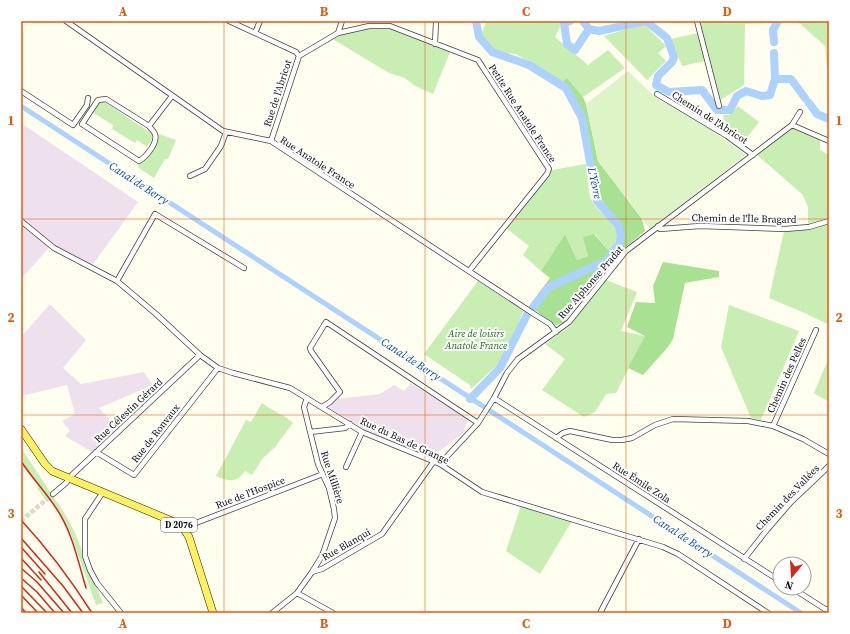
<svg xmlns="http://www.w3.org/2000/svg" width="850" height="634" font-family="'Source Serif 4',serif">
	<style>
		.industrial { fill: #eee1ed }
		.green { fill: #c9eeb3 }
		.forest { fill: #a8e191 }
		.pitch { fill: #ddf4c6 }
		.lines { fill: none; stroke-linecap: round; stroke-linejoin: round }
		.canal { stroke: #add2fd; stroke-width: 5 }
		.river { stroke: #add2fd; stroke-width: 8 }
		.street-tunnel { stroke: #dbdacd; stroke-width: 4.5; stroke-dasharray: 4.5 2; stroke-linecap: butt }
		.street-casing { stroke: #414141; stroke-width: 6 }
		.primary-casing { stroke: #1f1f1f; stroke-width: 8 }
		.street { stroke: #fff; stroke-width: 4.5 }
		.primary { stroke: #fff15f; stroke-width: 7 }
		.rail { stroke: #ce2a16; stroke-width: 1.5 }
		.grid { fill: none; stroke: #e8590c; stroke-width: 1; stroke-opacity: 0.55 }
		.labels { text-anchor: middle; stroke-width: 4; stroke-linejoin: round; paint-order: stroke }
		.shield { fill: #fff; stroke: #565656; stroke-width: 1 }
		.shield-label { font-size: 9px; font-weight: bold; fill: #0e0e0e }
		.street-label { font-size: 10px; fill: #0e0e0e; stroke: #fff }
		.park-label { font-size: 10px; font-style: italic; fill: #1b6d16; stroke: #fff }
		.water-label { font-size: 11px; font-style: italic; fill: #094cae; stroke: #fff }
		.neatline { fill: none; stroke: #e8590c; stroke-width: 1.5 }
		.grid-label { font-size: 13px; text-anchor: middle; font-weight: bold; fill: #e8590c }
	</style>
	<rect width="100%" height="100%" fill="#fffeef"/>
	<path class="industrial" d="M21,123L138,202L89,270L49,248L22,278L21,277Z
		M50,304L86,340L63,368L81,384L144,372L153,385L99,408L117,428L92,452L65,436L70,431L62,421L75,414L67,385L21,396V337Z
		M411,383L469,420L464,429L466,431L434,455H426L367,431L328,407L335,399L380,394L394,385L404,391Z"/>
	<path class="green" d="M487,21H563L555,37L588,65L608,50L625,68L583,97L567,78L562,82L516,54L496,52L481,34Z
		M697,21H829V91L825,46L798,22L745,24L744,85L717,102Z
		M644,24L666,46L658,53L666,61L647,80L604,36Z
		M369,27H389L451,50L433,94L415,86L405,78L389,73L331,38L337,34Z
		M698,33L705,61L682,66L671,39Z
		M103,101L151,133C154,139 150,142 147,147L137,140L135,143L112,129L113,125L92,112L99,102Z
		M738,106L759,122L742,144L727,132L723,115H729Z
		M790,129H800L820,138V150L829,155V325L807,314L769,298L784,231L808,230V207L803,195L756,154Z
		M159,134L176,140L168,159H165L154,178L139,168L138,163C148,158 159,146 159,134Z
		M586,164C588,173 588,194 592,201C604,222 631,224 609,251L595,234L588,256L577,260L565,234L541,271L523,255L529,246L506,228L552,170Z
		M606,280L637,292L621,331L645,336L616,393L606,394L595,412L584,417L542,390L565,359L545,344L571,325Z
		M478,281L522,309H524L505,358L471,389L470,385L424,354Z
		M729,305L799,331L761,420L751,418L721,347Z
		M829,357V402L814,393Z
		M262,403C272,411 284,414 293,423L275,447L263,458L252,475L245,471C236,484 228,481 216,476L246,420L251,422Z
		M21,448L65,514L75,533L103,603L96,605L70,532L52,500L47,502L37,488L38,485L21,461Z
		M521,506L572,521L540,574L506,551Z"/>
	<path class="forest" d="M567,78L583,97L586,104L598,161L642,219L645,231L623,249L620,226L607,208L598,193L584,115L572,92L562,82Z
		M565,234L577,260L588,256L583,237L594,234L609,251V265L563,323L556,325L529,306L550,278L541,271Z
		M663,262L719,271V277L685,283L673,339L668,347L643,375L628,368L645,336L627,327L636,302L655,303L653,286Z"/>
	<path class="pitch" d="M628,71L655,97L702,123L746,155L650,229L598,161L586,104Z"/>
	<g class="lines">
		<path class="canal" d="M21,106L801,613"/>
		<path class="river" d="M570,21L564,23L567,44L575,50L589,29
			M583,21L589,29L599,31L646,21L667,38L674,57L672,62L658,76L656,85L669,92L702,90L717,110H730L737,96L746,91L762,96L770,95L775,79L774,53
			M774,42L773,30L778,21
			M775,79H791L805,98
			M809,103L817,114L829,119
			M470,399L500,368L527,315L549,287L606,261L619,244L621,236L619,226L597,201L582,118L566,88L529,65L492,52L479,37L476,21"/>
		<path class="street-tunnel" d="M21,521L53,494"/>
		<defs>
			<path id="street" d="M66,21L223,131L271,141L534,314L550,324L556,332
				M229,21L296,52L299,56L271,141
				M697,21L719,106
				M255,33L260,21
				M338,33L369,26H390L478,60L549,169L547,174L469,271
				M435,44L436,21
				M299,56L338,33L342,21
				M21,91L73,125L87,105L88,98
				M657,94L727,136L753,155
				M106,99L149,126C151,129 154,131 155,134C158,143 146,157 139,161L82,124L98,100Z
				M792,125L829,141
				M149,126L172,96
				M190,176L205,169L221,146L226,132
				M21,221L54,248L117,281L156,314L200,355L218,368L233,373L290,388L362,432L440,464L482,492L663,547L678,554L768,613
				M658,226L660,229L700,226L785,229L809,227L829,221
				M117,281L155,214L244,268
				M307,398L304,407L318,464L329,488L334,509L335,518L322,556L312,572
				M494,398L780,581
				M322,407L330,402L340,392L311,351L310,348L326,322L478,423
				M773,426L816,330
				M310,432L345,428L350,424
				M556,438L563,433L570,431L612,440H622L632,438L655,425L673,419L748,421L773,426L803,439L829,454
				M96,452L134,475L218,368
				M440,464L478,423L494,398L507,373L518,359L569,322L626,251L792,125L800,112
				M346,467L362,432
				M103,492L85,519V556L90,570L97,583L121,613
				M53,494L66,483L72,475L200,355
				M183,528L323,474
				M744,559L766,531L791,502L829,466
				M792,588L825,609L829,610
				M297,593L333,613
				M272,613L297,593L312,572L322,569L382,534L434,461
				M600,613L639,539"/>
			<path id="primary" d="M21,429L45,464L52,471L172,521L183,528L189,537L213,613"/>
		</defs>
		<use href="#street" class="street-casing"/>
		<use href="#primary" class="primary-casing"/>
		<use href="#street" class="street"/>
		<use href="#primary" class="primary"/>
		<path class="rail" d="M21,461C31,477 45,491 56,508C72,531 78,561 86,588
			M21,520C47,548 71,580 92,613
			M21,538L63,586L83,613
			M21,547L45,574
			M21,558L41,580
			M21,568L37,582L64,613
			M39,572L72,613
			M21,578L37,592L55,613
			M21,586L47,613
			M21,595L38,613
			M21,607L26,613"/>
	</g>
	<path class="grid" d="M224,21V613M425,21V613M626,21V613M21,219H829M21,415H829"/>
	<g class="labels">
		<rect class="shield" x="161" y="518" width="36" height="14" rx="3"/>
		<g class="shield-label">
			<text x="179" y="528">D 2076</text>
		</g>
		<g class="street-label">
			<text transform="translate(277 93) rotate(-72)" y="4">Rue de l'Abricot</text>
			<text transform="translate(523 113) rotate(57)" y="4">Petite Rue Anatole France</text>
			<text transform="translate(710 117) rotate(33)" y="4">Chemin de l'Abricot</text>
			<text transform="translate(318 162) rotate(33)" y="4">Rue Anatole France</text>
			<text transform="translate(744 218) rotate(1)" y="4">Chemin de l'Île Bragard</text>
			<text transform="translate(590 282) rotate(-49)" y="4">Rue Alphonse Pradat</text>
			<text transform="translate(786 375) rotate(-66)" y="4">Chemin des Pelles</text>
			<text transform="translate(128 410) rotate(-43)" y="4">Rue Célestin Gérard</text>
			<text transform="translate(155 433) rotate(-52)" y="4">Rue de Ronvaux</text>
			<text transform="translate(405 440) rotate(25)" y="4">Rue du Bas de Grange</text>
			<text transform="translate(333 477) rotate(72)" y="4">Rue Millière</text>
			<text transform="translate(642 482) rotate(33)" y="4">Rue Émile Zola</text>
			<text transform="translate(250 492) rotate(-21)" y="4">Rue de l'Hospice</text>
			<text transform="translate(787 497) rotate(-46)" y="4">Chemin des Vallées</text>
			<text transform="translate(346 544) rotate(-30)" y="4">Rue Blanqui</text>
		</g>
		<g class="park-label">
			<text x="476" y="337">Aire de loisirs<tspan x="476" dy="12">Anatole France</tspan></text>
		</g>
		<g class="water-label">
			<text transform="translate(139 183) rotate(33)" y="4">Canal de Berry</text>
			<text transform="translate(595 183) rotate(78)" y="4">L'Yèvre</text>
			<text transform="translate(411 359) rotate(33)" y="4">Canal de Berry</text>
			<text transform="translate(683 536) rotate(33)" y="4">Canal de Berry</text>
		</g>
	</g>
	<rect width="850" height="634" fill="none" stroke="#ffffff" stroke-width="44"/>
	<g transform="translate(792 576) rotate(198)"><circle r="19" fill="#ffffff" stroke="#9f9f9f"/>
	<path d="M0-3L7 15L0 10L-7 15Z" fill="#ce2a16"/>
	<text y="-6" font-size="11" font-weight="bold" text-anchor="middle" fill="#0e0e0e">N</text>
	</g>
	<rect x="22" y="22" width="806" height="590" class="neatline"/>
	<g class="grid-label">
		<text x="123" y="16">A</text>
		<text x="324" y="16">B</text>
		<text x="526" y="16">C</text>
		<text x="727" y="16">D</text>
		<text x="11" y="125">1</text>
		<text x="839" y="125">1</text>
		<text x="11" y="322">2</text>
		<text x="839" y="322">2</text>
		<text x="11" y="518">3</text>
		<text x="839" y="518">3</text>
		<text x="123" y="628">A</text>
		<text x="324" y="628">B</text>
		<text x="526" y="628">C</text>
		<text x="727" y="628">D</text>
	</g>
</svg>
